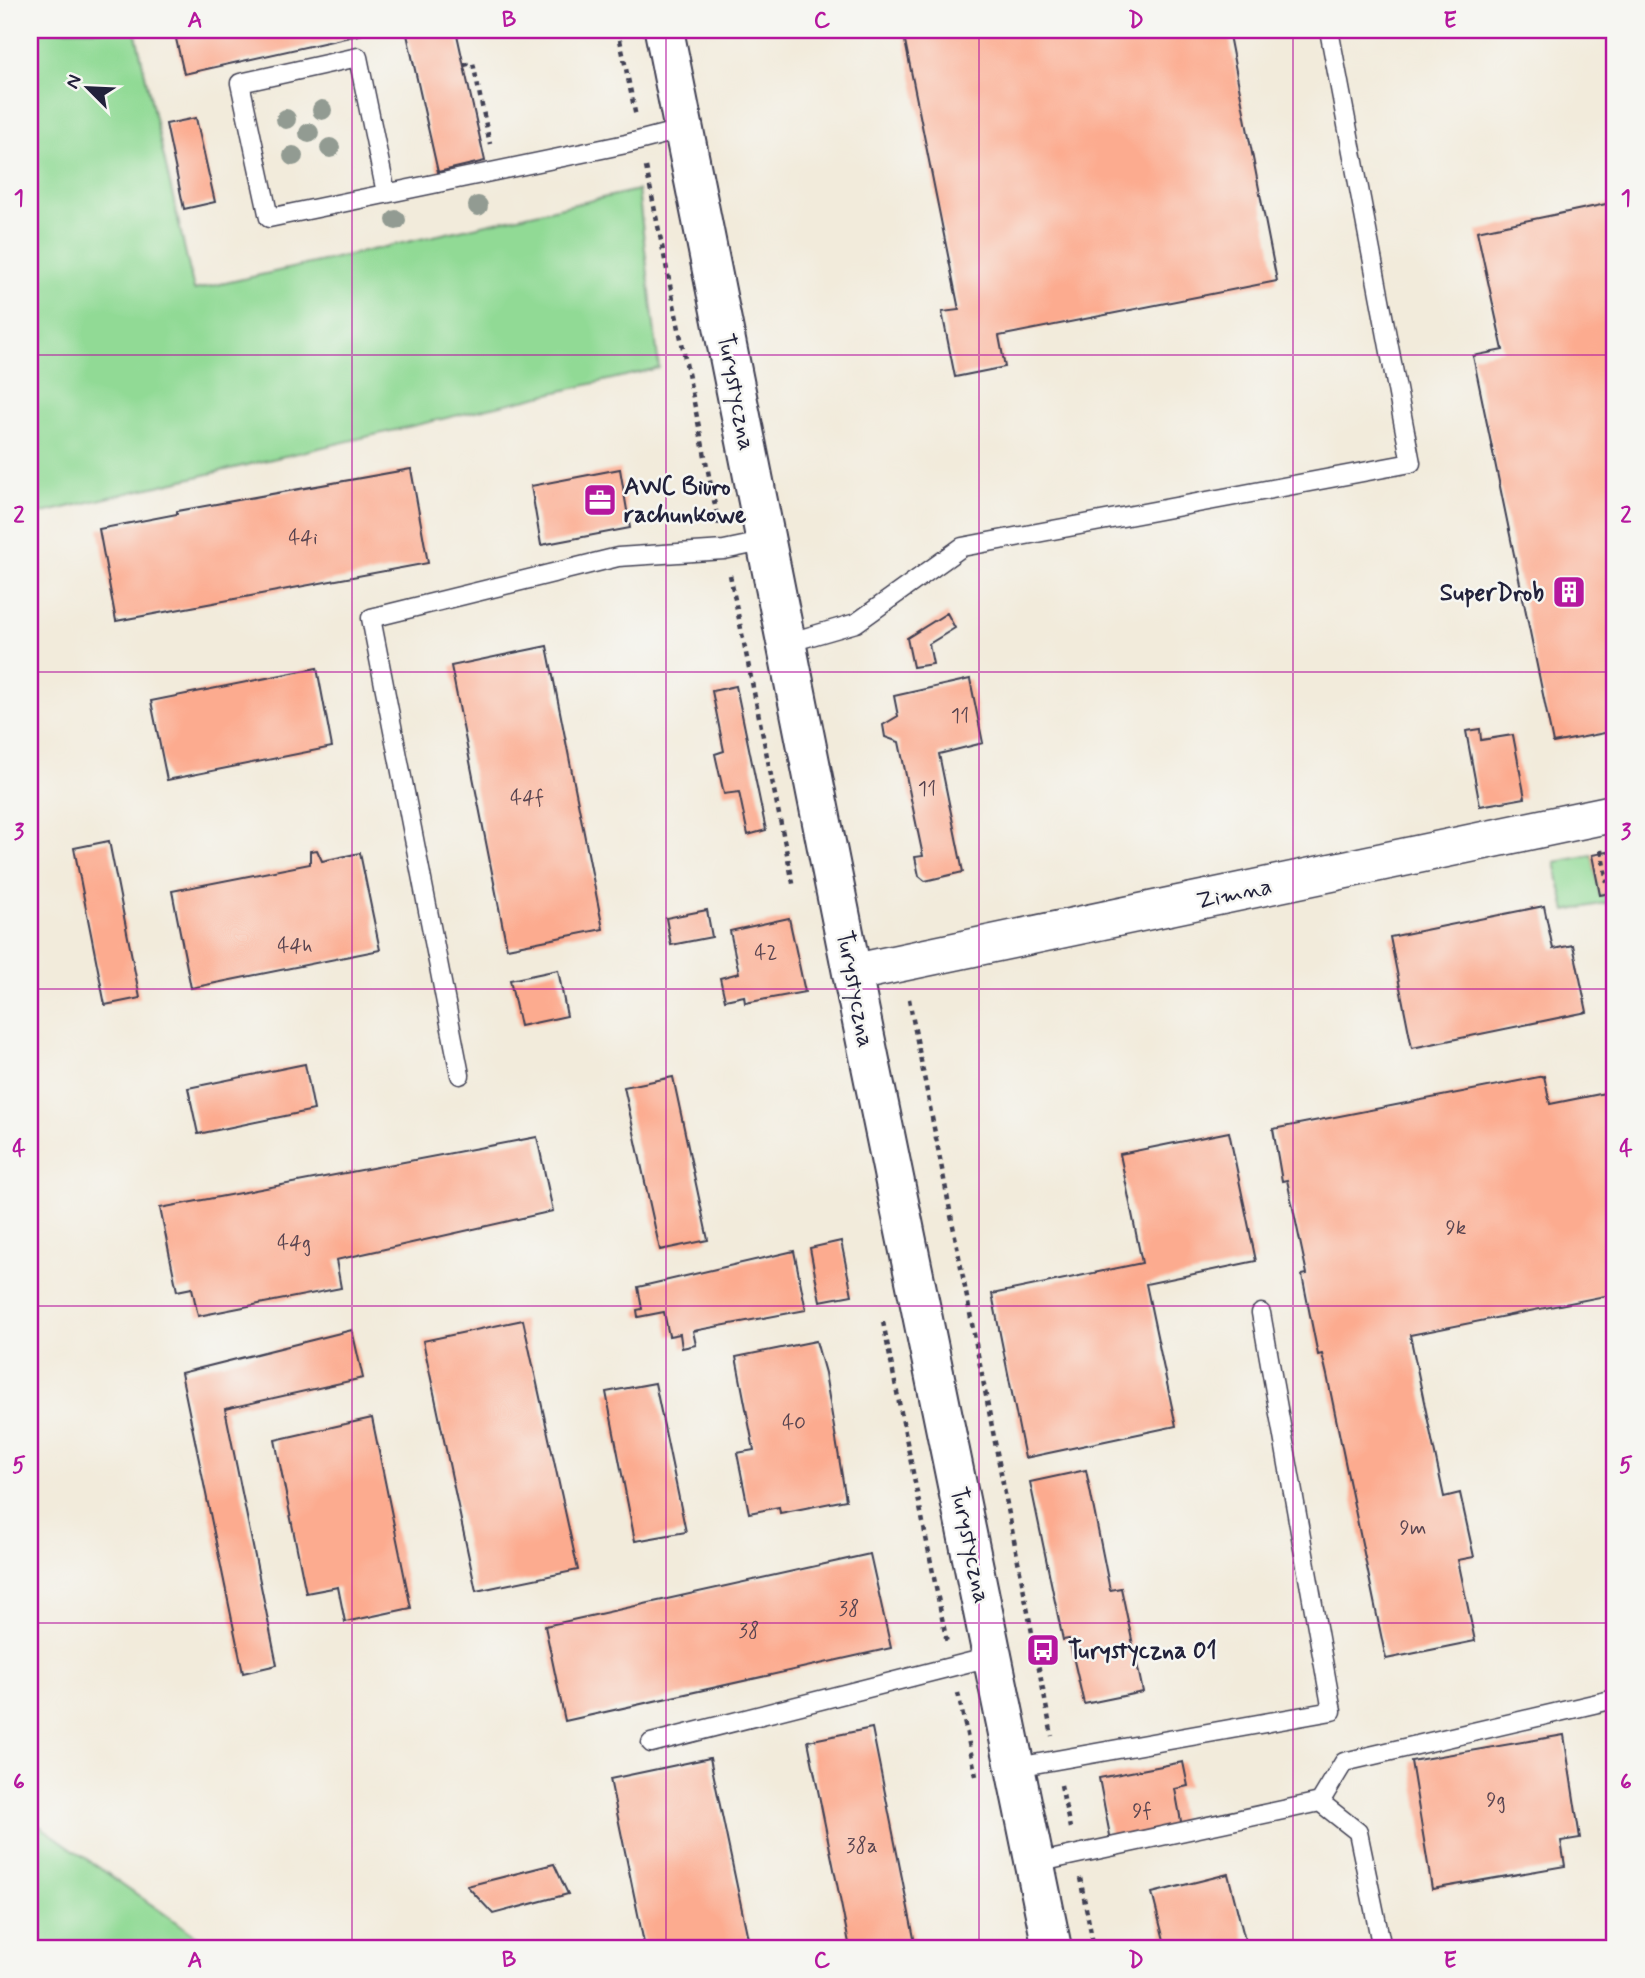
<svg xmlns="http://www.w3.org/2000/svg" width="1645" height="1978" font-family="Mynerve,sans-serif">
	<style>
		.green { fill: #91da95; stroke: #5a7e68; stroke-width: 2 }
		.building { fill: #fcab8f }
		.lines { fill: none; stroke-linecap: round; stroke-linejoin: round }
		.lane-casing { stroke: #414053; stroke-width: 21 }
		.street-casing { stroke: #414053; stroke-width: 40 }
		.secondary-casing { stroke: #414053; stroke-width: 42 }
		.path { stroke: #414053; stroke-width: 4.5; stroke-dasharray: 5 5; stroke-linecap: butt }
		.lane { stroke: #fff; stroke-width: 18 }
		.street { stroke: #fff; stroke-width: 37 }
		.secondary { stroke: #fff; stroke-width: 38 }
		.tree { fill: #929b92 }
		.grid { fill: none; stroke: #b5179e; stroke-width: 2; stroke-opacity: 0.55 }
		.labels { text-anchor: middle; stroke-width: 5; stroke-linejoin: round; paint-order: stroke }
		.number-label { font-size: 21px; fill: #584450 }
		.street-label { font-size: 24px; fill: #22223b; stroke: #f6f6f2 }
		.poi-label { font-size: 24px; font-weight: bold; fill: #22223b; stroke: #f6f6f2; text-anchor: start }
		.neatline { fill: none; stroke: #b5179e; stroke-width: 2.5 }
		.grid-label { font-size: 23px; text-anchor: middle; font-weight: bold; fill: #b5179e }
	</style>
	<rect width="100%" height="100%" fill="#f6f6f2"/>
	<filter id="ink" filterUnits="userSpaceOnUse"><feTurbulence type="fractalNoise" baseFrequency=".0143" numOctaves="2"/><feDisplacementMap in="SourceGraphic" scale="14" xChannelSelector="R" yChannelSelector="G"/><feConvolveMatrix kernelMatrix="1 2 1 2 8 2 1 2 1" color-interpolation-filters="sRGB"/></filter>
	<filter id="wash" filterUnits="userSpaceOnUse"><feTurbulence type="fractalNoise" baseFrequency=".00686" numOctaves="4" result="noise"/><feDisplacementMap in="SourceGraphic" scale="28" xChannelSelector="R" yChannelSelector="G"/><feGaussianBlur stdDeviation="1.57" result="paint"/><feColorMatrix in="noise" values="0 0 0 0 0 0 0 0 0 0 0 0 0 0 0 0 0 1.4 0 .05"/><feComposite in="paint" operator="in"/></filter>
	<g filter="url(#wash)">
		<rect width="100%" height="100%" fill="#f2ebdb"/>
		<path class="green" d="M30,30H135L194,290L638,190L659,368L30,516Z
			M1592,855L1600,895L1615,892V901L1566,911L1555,862Z
			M30,1819L203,1941L209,1948H30Z"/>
		<g id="blocks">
			<path class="building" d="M174,30H376L377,31L184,74Z
				M406,30H456L485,161L438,172Z
				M909,30H1228L1277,281L999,336L1005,367L955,377L942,312L959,310L903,31Z
				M196,118L215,202L184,209L166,124Z
				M1611,203L1615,222V436L1612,437L1615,453V731L1553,743L1473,356L1503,350L1477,231Z
				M411,469L428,563L116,621L99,529L177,514V511Z
				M620,469L630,528L541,545L531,486Z
				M947,613L955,628L929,644L933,664L913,667L907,638Z
				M547,646L603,929L507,948L451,666Z
				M317,668L332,747L167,780L151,701Z
				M970,679L983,743L939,754L963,872L925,881L919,876L915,857L923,856L899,742L885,737L883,725L898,716L894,696Z
				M736,686L766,830L748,835L739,792L724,794L715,754L724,751L712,691Z
				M1480,729L1481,740L1513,735L1525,798L1480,806L1466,731Z
				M109,841L140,998L105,1005L74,848Z
				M317,850L322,861L360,853L380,950L191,988L172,891L310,864V851Z
				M1613,851L1615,892L1600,895L1592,855Z
				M1544,906L1553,949L1573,945L1587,1012L1412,1048L1390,937Z
				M707,910L712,937L671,945L666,918Z
				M789,918L805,992L745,1003L744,996L725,1000L720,978L739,973L730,931Z
				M558,970L567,1016L520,1026L510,980Z
				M305,1064L314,1110L198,1134L188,1088Z
				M1544,1076L1550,1104L1615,1091V1294L1410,1335L1444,1497L1460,1493L1474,1557L1458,1560L1475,1641L1386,1659L1327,1375L1322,1354L1318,1355L1302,1275L1307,1274L1287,1180L1282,1181L1273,1129Z
				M673,1077L708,1240L660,1250L624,1087Z
				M1229,1132L1256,1261L1146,1284L1176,1426L1025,1458L992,1294L1142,1263L1120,1154Z
				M537,1137L553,1211L336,1260L341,1288L198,1316L192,1288L177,1291L160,1208Z
				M841,1241L852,1295L820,1301L810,1248Z
				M794,1251L806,1310L693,1331L696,1345L682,1348L680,1334L669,1336L664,1312L638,1317L637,1310L642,1309L638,1287Z
				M523,1320L578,1570L476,1591L423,1341Z
				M352,1330L363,1378L225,1409L277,1665L243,1673L181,1373Z
				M816,1341L825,1373L846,1500L780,1513L779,1507L749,1513L737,1453L754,1450L736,1357Z
				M655,1383L686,1532L635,1541L606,1392Z
				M372,1418L411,1608L345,1622L338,1587L306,1593L275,1440Z
				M1086,1470L1110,1590L1121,1588L1143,1692L1084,1704L1069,1639L1063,1640L1030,1482Z
				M870,1554L891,1648L565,1721L545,1626Z
				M872,1728L916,1948H850L808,1741Z
				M1564,1735L1580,1838L1561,1841L1565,1866L1432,1889L1411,1761Z
				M710,1758L750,1948H645L610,1779Z
				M1183,1762L1188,1786L1175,1789L1183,1832L1112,1846L1099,1778Z
				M554,1864L568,1894L493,1914L467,1886Z
				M1228,1874L1247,1948H1166L1152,1893Z"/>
		</g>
	</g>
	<g filter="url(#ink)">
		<use href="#blocks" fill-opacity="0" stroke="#414053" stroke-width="2"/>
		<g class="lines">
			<defs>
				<path id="lane" d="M386,193L358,57L240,83L269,218L626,144L684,129
					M787,643L856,623L962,547L1411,463L1329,30
					M460,1075L371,618L618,557L724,550L767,541
					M651,1743L994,1656
					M1017,1767L1332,1711L1261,1313
					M1320,1802L1358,1832L1382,1948
					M1036,1863L1320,1802L1344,1762L1615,1699"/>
				<path id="street" d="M852,973L1615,813"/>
				<path id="secondary" d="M664,30L852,973L1052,1948"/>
			</defs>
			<use href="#lane" class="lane-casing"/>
			<use href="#street" class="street-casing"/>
			<use href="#secondary" class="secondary-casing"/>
			<path class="path" d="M618,30L636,117
				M464,65L473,63L490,144
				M646,167L719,525
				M730,575L794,888
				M1601,850L1607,882
				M909,999L1052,1736
				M883,1322L947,1643
				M958,1693L976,1776
				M1061,1785L1070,1828
				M1080,1878L1094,1948"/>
			<use href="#lane" class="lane"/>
			<use href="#street" class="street"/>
			<use href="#secondary" class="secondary"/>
		</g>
		<g class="tree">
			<circle cx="322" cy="110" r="10"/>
			<circle cx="286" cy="119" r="10"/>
			<circle cx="309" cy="133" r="10"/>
			<circle cx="330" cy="148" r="10"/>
			<circle cx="293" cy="156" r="10"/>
			<circle cx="478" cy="206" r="10"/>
			<circle cx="396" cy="220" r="10"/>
		</g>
	</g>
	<path class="grid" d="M352,30V1948M666,30V1948M979,30V1948M1293,30V1948M30,355H1615M30,672H1615M30,989H1615M30,1306H1615M30,1623H1615"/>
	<defs>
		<symbol id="office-square" viewBox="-11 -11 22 22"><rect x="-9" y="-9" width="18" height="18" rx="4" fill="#b5179e" stroke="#f6f6f2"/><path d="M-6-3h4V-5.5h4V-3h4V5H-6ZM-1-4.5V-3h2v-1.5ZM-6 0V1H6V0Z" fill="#fff"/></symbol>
		<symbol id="building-square" viewBox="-11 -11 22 22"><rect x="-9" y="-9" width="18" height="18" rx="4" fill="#b5179e" stroke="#f6f6f2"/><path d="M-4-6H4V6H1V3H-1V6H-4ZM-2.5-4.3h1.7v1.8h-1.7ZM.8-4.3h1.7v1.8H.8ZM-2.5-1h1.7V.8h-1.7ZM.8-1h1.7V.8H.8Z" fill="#fff"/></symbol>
		<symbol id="bus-square" viewBox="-11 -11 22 22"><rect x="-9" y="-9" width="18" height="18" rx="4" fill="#b5179e" stroke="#f6f6f2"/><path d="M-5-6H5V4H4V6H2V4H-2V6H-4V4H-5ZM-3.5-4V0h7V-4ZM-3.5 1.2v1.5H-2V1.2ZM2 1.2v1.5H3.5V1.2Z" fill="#fff"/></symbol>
	</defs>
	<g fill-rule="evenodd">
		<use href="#office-square" x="581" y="481" width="38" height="38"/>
		<use href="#building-square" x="1550" y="573" width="38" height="38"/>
		<use href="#bus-square" x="1024" y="1631" width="38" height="38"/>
	</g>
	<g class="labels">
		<g class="number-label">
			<text x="303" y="544">44i</text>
			<text x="960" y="722">11</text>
			<text x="927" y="795">11</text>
			<text x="527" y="804">44f</text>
			<text x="295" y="952">44h</text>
			<text x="766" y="959">42</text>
			<text x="1456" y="1234">9k</text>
			<text x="294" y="1249">44g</text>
			<text x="794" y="1429">40</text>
			<text x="1413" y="1534">9m</text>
			<text x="849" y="1615">38</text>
			<text x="749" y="1637">38</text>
			<text x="1496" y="1806">9g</text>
			<text x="1142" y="1817">9f</text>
			<text x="862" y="1852">38a</text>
		</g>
		<g class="street-label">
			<text transform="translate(737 392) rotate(79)" y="8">Turystyczna</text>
			<text transform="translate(1234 893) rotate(-12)" y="8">Zimna</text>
			<text transform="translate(856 989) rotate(79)" y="8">Turystyczna</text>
			<text transform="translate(971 1545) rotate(78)" y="8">Turystyczna</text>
		</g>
		<g class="poi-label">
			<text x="624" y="494">AWC Biuro<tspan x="624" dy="28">rachunkowe</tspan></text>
			<text x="1544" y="600" text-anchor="end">SuperDrob</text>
			<text x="1068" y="1658">Turystyczna 01</text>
		</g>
	</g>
	<rect width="1645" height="1978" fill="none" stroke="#f6f6f2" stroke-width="77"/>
	<g transform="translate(88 88) rotate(294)" stroke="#f6f6f2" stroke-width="5" paint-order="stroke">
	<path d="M0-5L12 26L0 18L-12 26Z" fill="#22223b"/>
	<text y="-10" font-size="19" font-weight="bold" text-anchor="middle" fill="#22223b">N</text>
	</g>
	<rect x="38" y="38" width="1568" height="1902" class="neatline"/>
	<g class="grid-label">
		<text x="195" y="27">A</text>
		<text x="509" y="27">B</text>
		<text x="822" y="27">C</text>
		<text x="1136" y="27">D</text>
		<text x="1450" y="27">E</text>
		<text x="19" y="205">1</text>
		<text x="1626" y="205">1</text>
		<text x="19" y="522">2</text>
		<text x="1626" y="522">2</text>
		<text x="19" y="839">3</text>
		<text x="1626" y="839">3</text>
		<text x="19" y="1155">4</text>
		<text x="1626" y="1155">4</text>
		<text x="19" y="1472">5</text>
		<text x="1626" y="1472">5</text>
		<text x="19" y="1789">6</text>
		<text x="1626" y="1789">6</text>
		<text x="195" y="1967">A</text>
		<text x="509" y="1967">B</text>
		<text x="822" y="1967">C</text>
		<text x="1136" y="1967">D</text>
		<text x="1450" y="1967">E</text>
	</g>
</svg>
